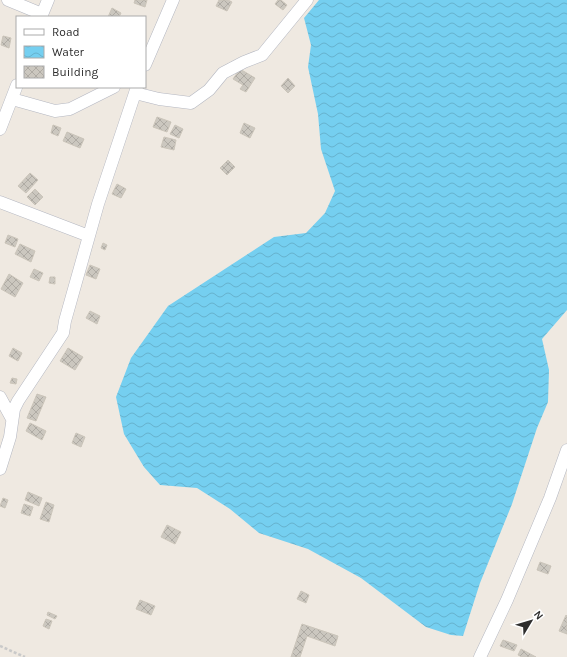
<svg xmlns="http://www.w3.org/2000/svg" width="567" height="657" font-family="Karla,sans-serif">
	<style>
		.water { fill: url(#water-waves) }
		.building { fill: url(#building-cross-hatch); stroke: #cbc5ba }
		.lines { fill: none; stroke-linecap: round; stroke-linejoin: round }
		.minor-casing { stroke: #b4b7c1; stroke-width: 13 }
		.path { stroke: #c9c9c9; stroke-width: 2.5; stroke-dasharray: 3 2; stroke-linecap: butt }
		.minor { stroke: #fff; stroke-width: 12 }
	</style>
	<defs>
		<pattern id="water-waves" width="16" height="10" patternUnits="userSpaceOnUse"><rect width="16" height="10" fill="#75cff0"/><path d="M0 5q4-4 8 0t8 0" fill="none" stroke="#66b2ce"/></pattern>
		<pattern id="building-cross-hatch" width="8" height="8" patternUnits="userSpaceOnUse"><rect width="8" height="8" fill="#cbc7bf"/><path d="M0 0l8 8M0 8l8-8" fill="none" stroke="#afaba4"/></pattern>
	</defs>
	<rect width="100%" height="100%" fill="#efe9e1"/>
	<path class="water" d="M319,0H567V310L542,339L549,370L548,402L537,428L512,504L480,583L463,636L451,635L426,627L361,578L308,549L259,533L230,509L197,488L160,485L144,467L124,434L116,397L131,358L168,306L274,237L306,233L325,213L335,191L321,149L318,114L308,67L311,45L304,18Z"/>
	<path class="building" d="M135,0H147L145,7L134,3Z
		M219,0H228L232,2L227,11L216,6Z
		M278,0H281L287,5L283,10L275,4Z
		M112,8L121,13L119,17H108Z
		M3,36L11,38L9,48L1,45Z
		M240,69L255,78L246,92L240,89L243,85L233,79Z
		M288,78L295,86L288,93L281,86Z
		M157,117L171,122L167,132L153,127Z
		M244,123L255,128L250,138L240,133Z
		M53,125L61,128L58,136L51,133Z
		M175,125L183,129L179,138L170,134Z
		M67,132L84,139L80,148L63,141Z
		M164,137L176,140L174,150L161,147Z
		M228,160L235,167L227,175L220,168Z
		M30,173L38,180L26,193L18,186Z
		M117,184L126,189L121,198L112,194Z
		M35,189L43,197L35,205L27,197Z
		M8,235L18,239L15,247L5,243Z
		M103,243L107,245L105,250L101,248Z
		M20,244L35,251L31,262L15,254Z
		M90,265L100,269L96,279L86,275Z
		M34,269L43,273L39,281L30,277Z
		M9,274L23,283L15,297L1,289Z
		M50,277H55V284L49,283Z
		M90,311L100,316L97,324L86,318Z
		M13,348L22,353L18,361L9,356Z
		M68,348L83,357L75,370L60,361Z
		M12,378L17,379L16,384L10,383Z
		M37,394L46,397L36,421L27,418Z
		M30,423L46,431L42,440L26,431Z
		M76,433L85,437L81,447L72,443Z
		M28,492L42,498L39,506L25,500Z
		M3,498L8,500L5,508L0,506Z
		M46,502L54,505L49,522L40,519Z
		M24,504L33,507L30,516L21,513Z
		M167,525L181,532L175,544L161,537Z
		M540,562L551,566L548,574L537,570Z
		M301,591L309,595L306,603L297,599Z
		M140,600L155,606L151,615L136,609Z
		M48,612L57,616L55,619L47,615Z
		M566,615L567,616V634L559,631Z
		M46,619L52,621L49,629L43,626Z
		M302,624L338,636L335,646L307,636L300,657H291Z
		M503,640L517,645L514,651L500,646Z
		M521,649L536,657H522L518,655Z"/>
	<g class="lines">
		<defs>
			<path id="minor" d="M8,0L42,14
				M41,17L48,0
				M145,65L173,0
				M135,93L159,99L191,103L209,90L223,73L244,62L262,55L307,0
				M12,99L55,111L70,109L114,87
				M0,129L17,85
				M0,202L89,236
				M0,397L12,419
				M0,469L10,437L14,409L18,401L63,333L65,321L98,204L137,87
				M480,657L507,600L550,498L567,450"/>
		</defs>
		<use href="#minor" class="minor-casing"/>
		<path class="path" d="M0,646L25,657"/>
		<use href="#minor" class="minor"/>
	</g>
	<rect x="16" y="16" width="130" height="72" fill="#ffffff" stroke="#ababab"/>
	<rect x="24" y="29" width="20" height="6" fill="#ffffff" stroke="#ababab"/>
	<text x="52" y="36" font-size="12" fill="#2e2e2e">Road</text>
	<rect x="24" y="46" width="20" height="12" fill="url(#water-waves)" stroke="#ababab"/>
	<text x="52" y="56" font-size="12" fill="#2e2e2e">Water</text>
	<rect x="24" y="66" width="20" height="12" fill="url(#building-cross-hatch)" stroke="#ababab"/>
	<text x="52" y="76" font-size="12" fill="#2e2e2e">Building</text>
	<g transform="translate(531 621) rotate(52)" stroke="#ffffff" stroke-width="3" paint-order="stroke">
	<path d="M0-3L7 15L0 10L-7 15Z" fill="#2e2e2e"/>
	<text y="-6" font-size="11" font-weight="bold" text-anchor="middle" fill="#2e2e2e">N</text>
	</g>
</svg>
